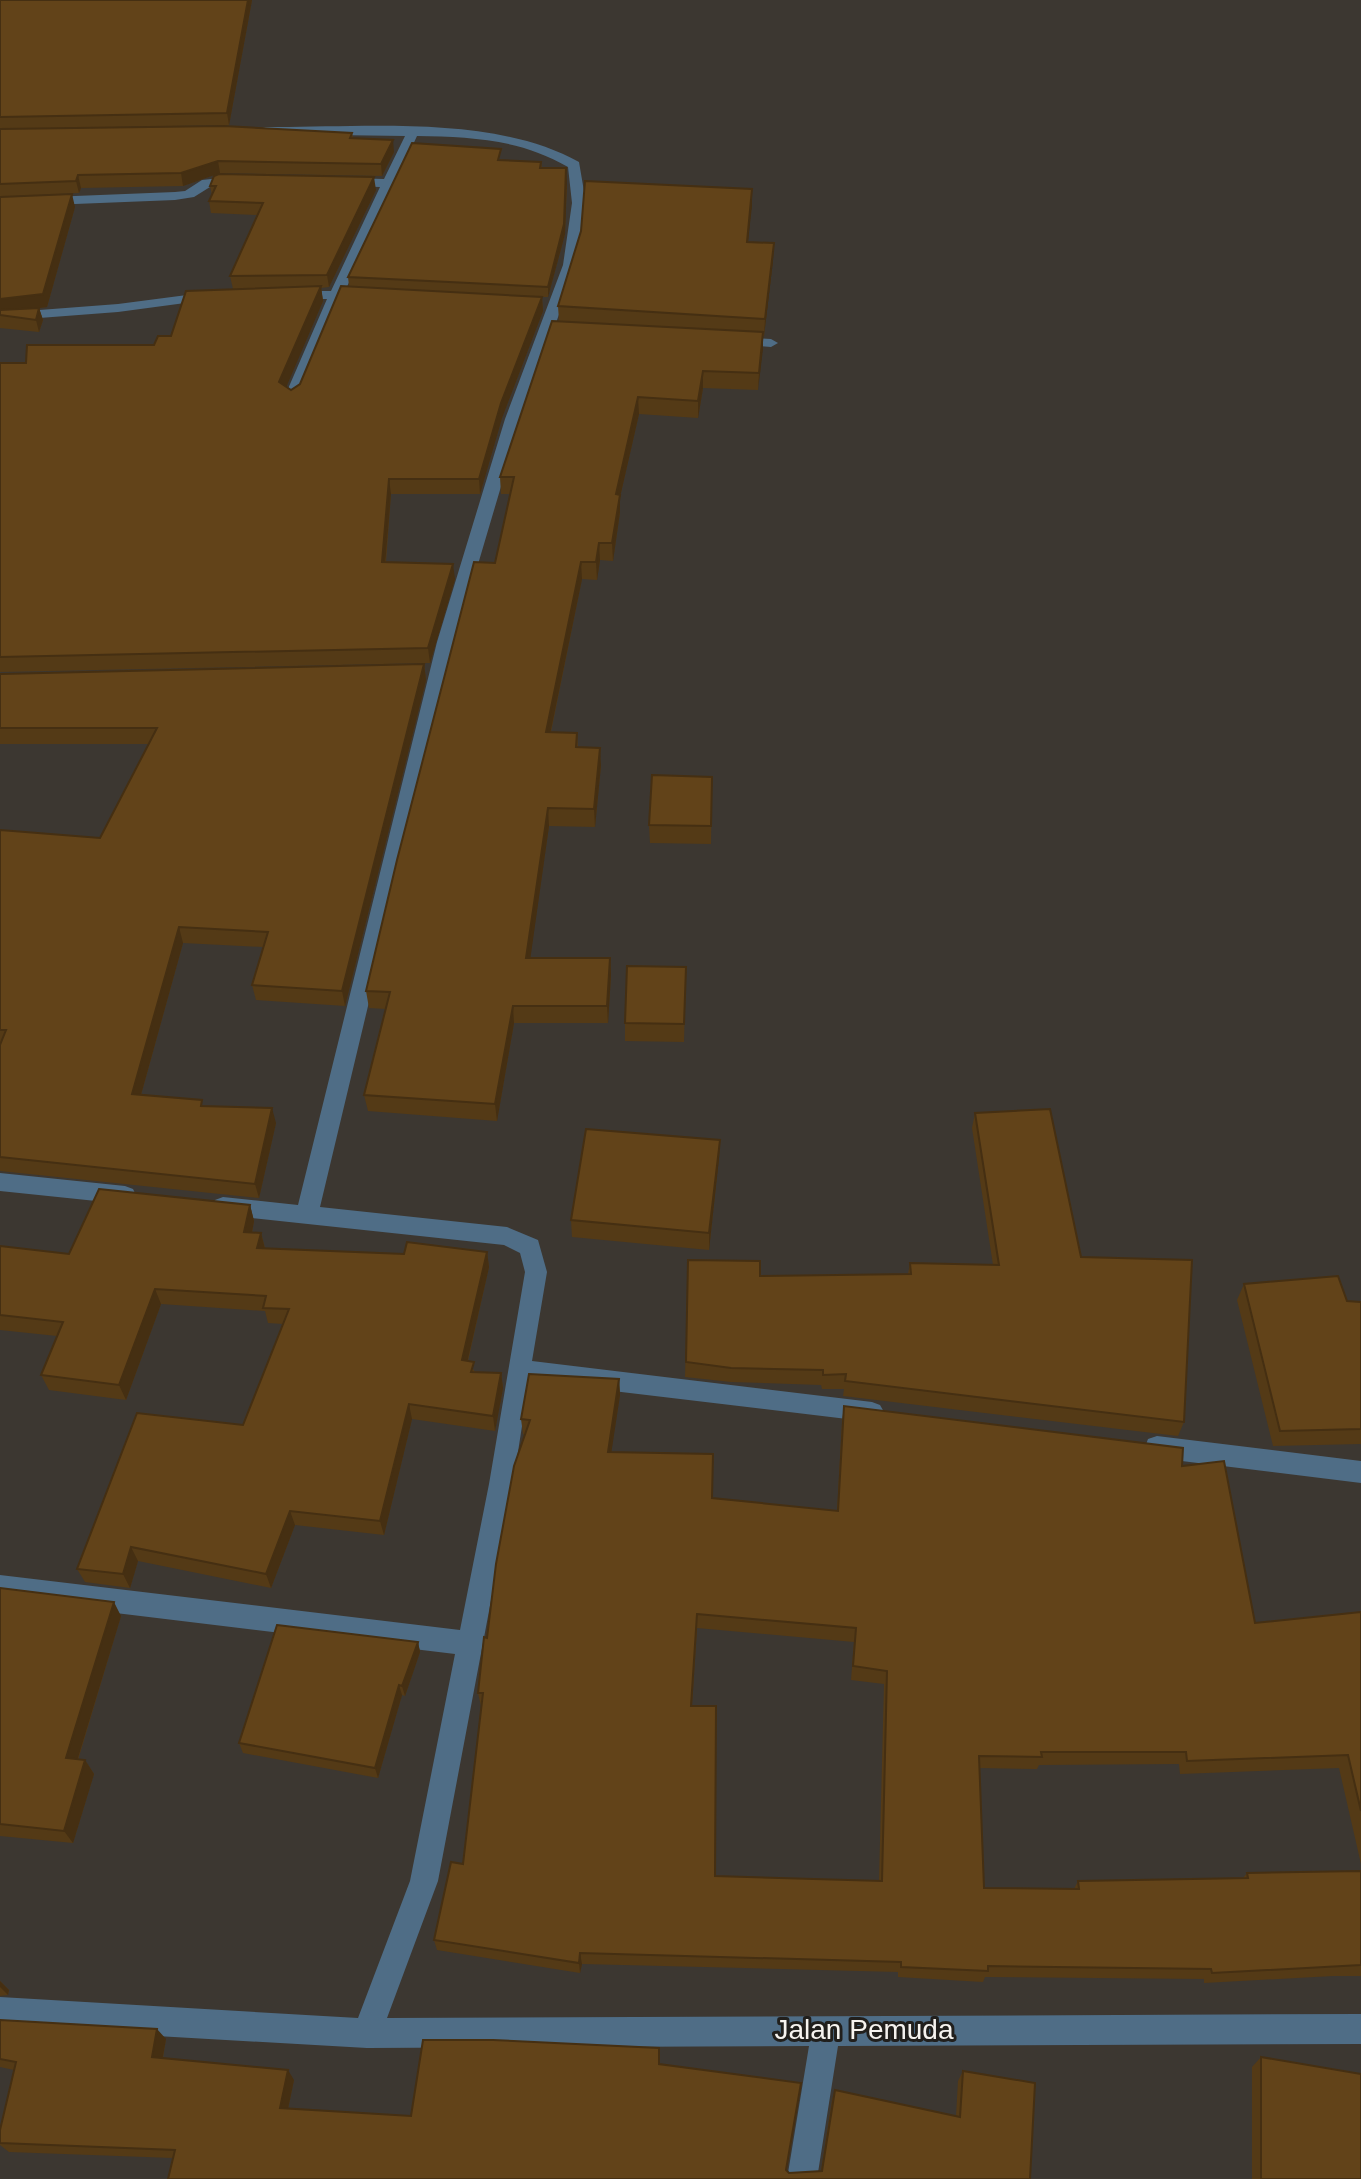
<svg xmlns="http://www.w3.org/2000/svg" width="1361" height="2179" font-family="Arial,sans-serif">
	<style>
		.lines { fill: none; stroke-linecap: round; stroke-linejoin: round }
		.street { fill: #4f6d86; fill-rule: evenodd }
		.wall { fill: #543a16; fill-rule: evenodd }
		.shaded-wall { fill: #452f12 }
		.building { fill: #624319; stroke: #452f12; stroke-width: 2; fill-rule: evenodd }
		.labels { text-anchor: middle; stroke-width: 6; stroke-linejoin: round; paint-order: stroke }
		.near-street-label { font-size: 28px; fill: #f6f3ef; stroke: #211f1c }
	</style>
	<rect width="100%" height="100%" fill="#3c3731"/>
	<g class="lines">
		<path class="street" d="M266,127C362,128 494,114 579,162L586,203L577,265L521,419L455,642L320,1207L507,1227L538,1240L547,1272L532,1361L872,1402L880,1405L884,1412L880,1419L872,1422L529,1381L513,1484L438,1881L387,2018L1361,2014V2044L838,2046L817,2179H787L809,2046L367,2048L0,2027V1997L358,2018L410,1881L455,1654L0,1599V1575L460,1630L489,1484L525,1272L520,1253L504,1245L223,1215L215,1212L212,1206L215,1200L223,1197L298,1205L437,642L505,419L563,265L572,203L568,167C520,139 471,137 417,136L345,291H364L371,295L364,299H341L300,398L292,403L284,398L327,299H295L288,295L295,291H331L380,187L347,186L340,182L347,178L384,179L405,136L262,134V128Z
			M238,176L245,180L243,183L210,187L194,197L175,200L0,207V199L175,192L185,191L202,180Z
			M210,292L217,296L215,299L118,312L0,321V313L118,304Z
			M736,337L771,339L778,343L771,347L731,344V338Z
			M0,1173L125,1186L133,1189L136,1195L133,1201L125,1204L0,1191Z
			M1157,1436L1361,1461V1483L1157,1458L1148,1455L1145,1447L1148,1439Z"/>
	</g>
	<path class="wall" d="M0,0H252L229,125L0,129Z
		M0,129L352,133L353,138L394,152L382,176L220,173L183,186L81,188L79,193L18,196L75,207L47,307L39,308L43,320L39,332L0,328Z
		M502,159V160L541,162L542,168L567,185L565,234L548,297H542L543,311L502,418L480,494H391L386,562L455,579L430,663L0,672V363H26L154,345L171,336L233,289L230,276L258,215L211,213L209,201L212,195L210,186L376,190L329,287L321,288L323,301L286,387L291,390L300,384L349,286L348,277Z
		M752,189L748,242L773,260L764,336H763L758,390L703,388L698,418L639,414L620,497V512L613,561L600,560L597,580L582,579L551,732L577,733L578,747L601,765L595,827L549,826L530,958H610L611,975L608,1023H514L497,1121L368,1111L364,1095L386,1009L369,1008L366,991L495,563L510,494H501L500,477L559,321L558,306Z
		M424,664L426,680L345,1006L256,1000L252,985L263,947L183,943L141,1095L204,1106L276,1123L259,1198L0,1171V830L100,838L149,744H0V674Z
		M712,777L711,844L650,843L649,825Z
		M686,967L684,1042L625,1041V1023Z
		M975,1113L1081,1257L1184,1422L1178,1436L843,1396L844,1389H822L821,1385L731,1382L685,1377L688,1260L760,1276L908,1274L910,1263L993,1265L972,1128Z
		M720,1140L719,1158L709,1250L572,1237L571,1220Z
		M250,1205L254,1221L252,1233H261L265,1248L404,1254L487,1252L489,1267L468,1361L475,1372L501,1373L503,1388L495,1431L412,1419L384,1535L295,1525L271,1588L138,1561L130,1588L85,1582L77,1569L243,1425L283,1324L268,1323L265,1311L161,1304L126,1400L49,1390L41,1375L57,1336L0,1330V1246L69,1254Z
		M1244,1284L1347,1301L1361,1302V1444L1273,1446L1237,1300Z
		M619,1379L620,1395L611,1452L712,1498L837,1511L842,1422L844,1406L1182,1466L1255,1623L1361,1612V1864L1339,1768L1180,1774L1179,1764L1039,1765L1037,1769L979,1768L984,1888L1074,1889L1078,1881L1243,1878L1247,1873L1361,1871V1976H1333L1204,1983V1979L985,1977L983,1982L898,1977V1972L582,1964L580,1973L437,1950L434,1940L463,1864L481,1706L478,1693L525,1435L523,1434L521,1419ZM697,1628L854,1642L851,1680L884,1684L879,1881L715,1876L692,1706Z
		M0,1588L121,1616L78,1760H85L94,1774L73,1843L0,1836Z
		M418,1642L420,1652L405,1696L402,1695L378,1778L243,1753L239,1743Z
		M0,1981L9,1990L8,1995L0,1996Z
		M0,2020L166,2039L163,2058L294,2080L288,2109L411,2116L660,2064L789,2173L821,2171L832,2100L835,2090L956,2116L958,2081L963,2071L1030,2179L173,2158L9,2152L0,2145V2130L14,2070L0,2067Z
		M1261,2057L1361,2179H1252V2067Z"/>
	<path class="shaded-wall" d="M248,0H252L229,125L227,113Z
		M393,140L394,152L382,176L381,164Z
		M218,161L220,173L183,186L181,173Z
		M78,175L81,188L79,193L76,181Z
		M567,175L565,234L548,297V287Z
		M374,177L376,190L329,287L327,275Z
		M752,189V206L746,259L747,242Z
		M72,194L75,207L47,307L39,308L43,320L39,332L36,320L0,313V299Z
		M774,243L773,260L764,336L765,319Z
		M321,286L323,301L282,397L279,382Z
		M542,297L543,311L502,418L480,494L479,479L501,403Z
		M763,332V349L758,390L759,373Z
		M703,371V388L698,418V401Z
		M638,397L639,414L620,497V512L613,561L612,543L616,494Z
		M389,479L391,494L384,577L382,562Z
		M599,543L600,560L597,580L596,562Z
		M581,562L582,579L547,749L546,732Z
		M453,564L455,579L430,663L428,648Z
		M424,664L426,680L345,1006L342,991Z
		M600,748L601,765L595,827L594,809Z
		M548,808L549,826L528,975L526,958Z
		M179,927L183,943L137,1109L132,1094Z
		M610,958L611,975L608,1023L607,1006Z
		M513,1006L514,1023L497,1121L495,1104Z
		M272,1108L276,1123L259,1198L255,1184Z
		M720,1140L719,1158L709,1250V1233Z
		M250,1205L254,1221L249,1248L244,1232Z
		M261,1233L265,1249L257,1248Z
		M487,1252L489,1267L464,1376L462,1360Z
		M155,1289L161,1304L126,1400L119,1385Z
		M501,1373L503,1388L495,1431L493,1416Z
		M619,1379L620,1395L609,1468L608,1452Z
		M409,1404L412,1419L384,1535L380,1521Z
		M290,1511L295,1525L271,1588L266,1574Z
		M131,1547L138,1561L130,1588L123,1574Z
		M114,1602L121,1616L74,1771L66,1758Z
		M418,1642L420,1652L405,1696L402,1686Z
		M399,1685L402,1695L378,1778L375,1768Z
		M85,1760L94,1774L73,1843L64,1831Z
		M580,1953L582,1964L580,1973L579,1963Z
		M0,1981L9,1990L8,1995L0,1987Z
		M157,2029L166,2039L161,2067L152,2057Z
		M288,2070L294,2080L286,2118L280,2108Z"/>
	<path class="building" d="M0,0H248L227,113L0,117Z
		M224,126L352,133L350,138L393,140L381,164L218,161L181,173L78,175L76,181L0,184V129Z
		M412,143L501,149L498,160L541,162L540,168H566L564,224L548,287L348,277Z
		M219,174L374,177L327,275L230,276L263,203L209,201L216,186H210L214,176Z
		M585,181L752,189L747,242L774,243L765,319L558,306L581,231Z
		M72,194L43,294L0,299V197Z
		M321,286L279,382L291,390L300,384L341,286L542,297L501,403L479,479H389L382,562L453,564L428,648L0,657V363H26L27,345H154L158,336H171L186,291Z
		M39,308L36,320L0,315V310Z
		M552,321L763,332L759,373L703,371L698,401L638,397L616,494L620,495L612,543H599L596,562H581L546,732L577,733L576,747L600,748L594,809L548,808L526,958H610L607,1006H513L495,1104L364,1095L390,992L366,991L397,860L474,562L495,563L514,477H500Z
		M424,664L342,991L252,985L268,932L179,927L132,1094L202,1100L201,1106L272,1108L255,1184L0,1157V1045L6,1030H0V830L100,838L157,728H0V674Z
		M652,775L712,777L711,826L649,825Z
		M627,966L686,967L684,1024L625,1023Z
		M1050,1109L1081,1257L1192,1260L1184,1422L845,1381L846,1374L823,1375V1370L731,1368L686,1362L688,1260L760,1261V1276L911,1274L910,1263L999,1265L975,1113Z
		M586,1129L720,1140L709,1233L571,1220Z
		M99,1189L250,1205L244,1232L261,1233L257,1248L404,1254L407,1242L487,1252L462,1360L474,1362L471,1372L501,1373L493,1416L409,1404L380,1521L290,1511L266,1574L131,1547L123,1574L77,1569L137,1413L243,1425L289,1309L263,1308L266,1296L155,1289L119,1385L41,1375L63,1322L0,1315V1246L69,1254Z
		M1338,1276L1347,1301L1361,1302V1429L1280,1431L1244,1284Z
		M529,1374L619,1379L608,1452L713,1454L712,1498L838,1511L844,1406L1183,1448L1182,1466L1224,1461L1255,1623L1361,1612V1811L1348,1755L1187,1761L1186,1752H1041L1042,1757L979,1756L984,1888L1079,1889L1078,1881L1248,1878L1247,1873L1361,1871V1965L1212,1973L1211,1969L988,1966V1971L901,1967V1962L580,1953L579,1963L434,1940L451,1862L463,1864L483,1693H478L484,1637L487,1638L496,1564L514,1466L530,1420L521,1419ZM697,1614L856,1628L853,1666L887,1671L882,1881L715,1876L716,1706H691Z
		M0,1588L114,1602L66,1758L85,1760L64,1831L0,1824Z
		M277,1625L418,1642L402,1686L399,1685L375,1768L239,1743Z
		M0,2020L157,2029L152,2057L288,2070L280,2108L411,2116L423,2040H493L659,2048V2064L801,2083L786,2170L789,2173L822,2171L835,2090L960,2117L963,2071L1035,2083L1030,2179H168L175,2150L0,2143V2130L16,2062L0,2059Z
		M1261,2057L1361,2074V2179H1261Z"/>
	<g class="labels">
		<g class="near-street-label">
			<text x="864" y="2039">Jalan Pemuda</text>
		</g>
	</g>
</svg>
